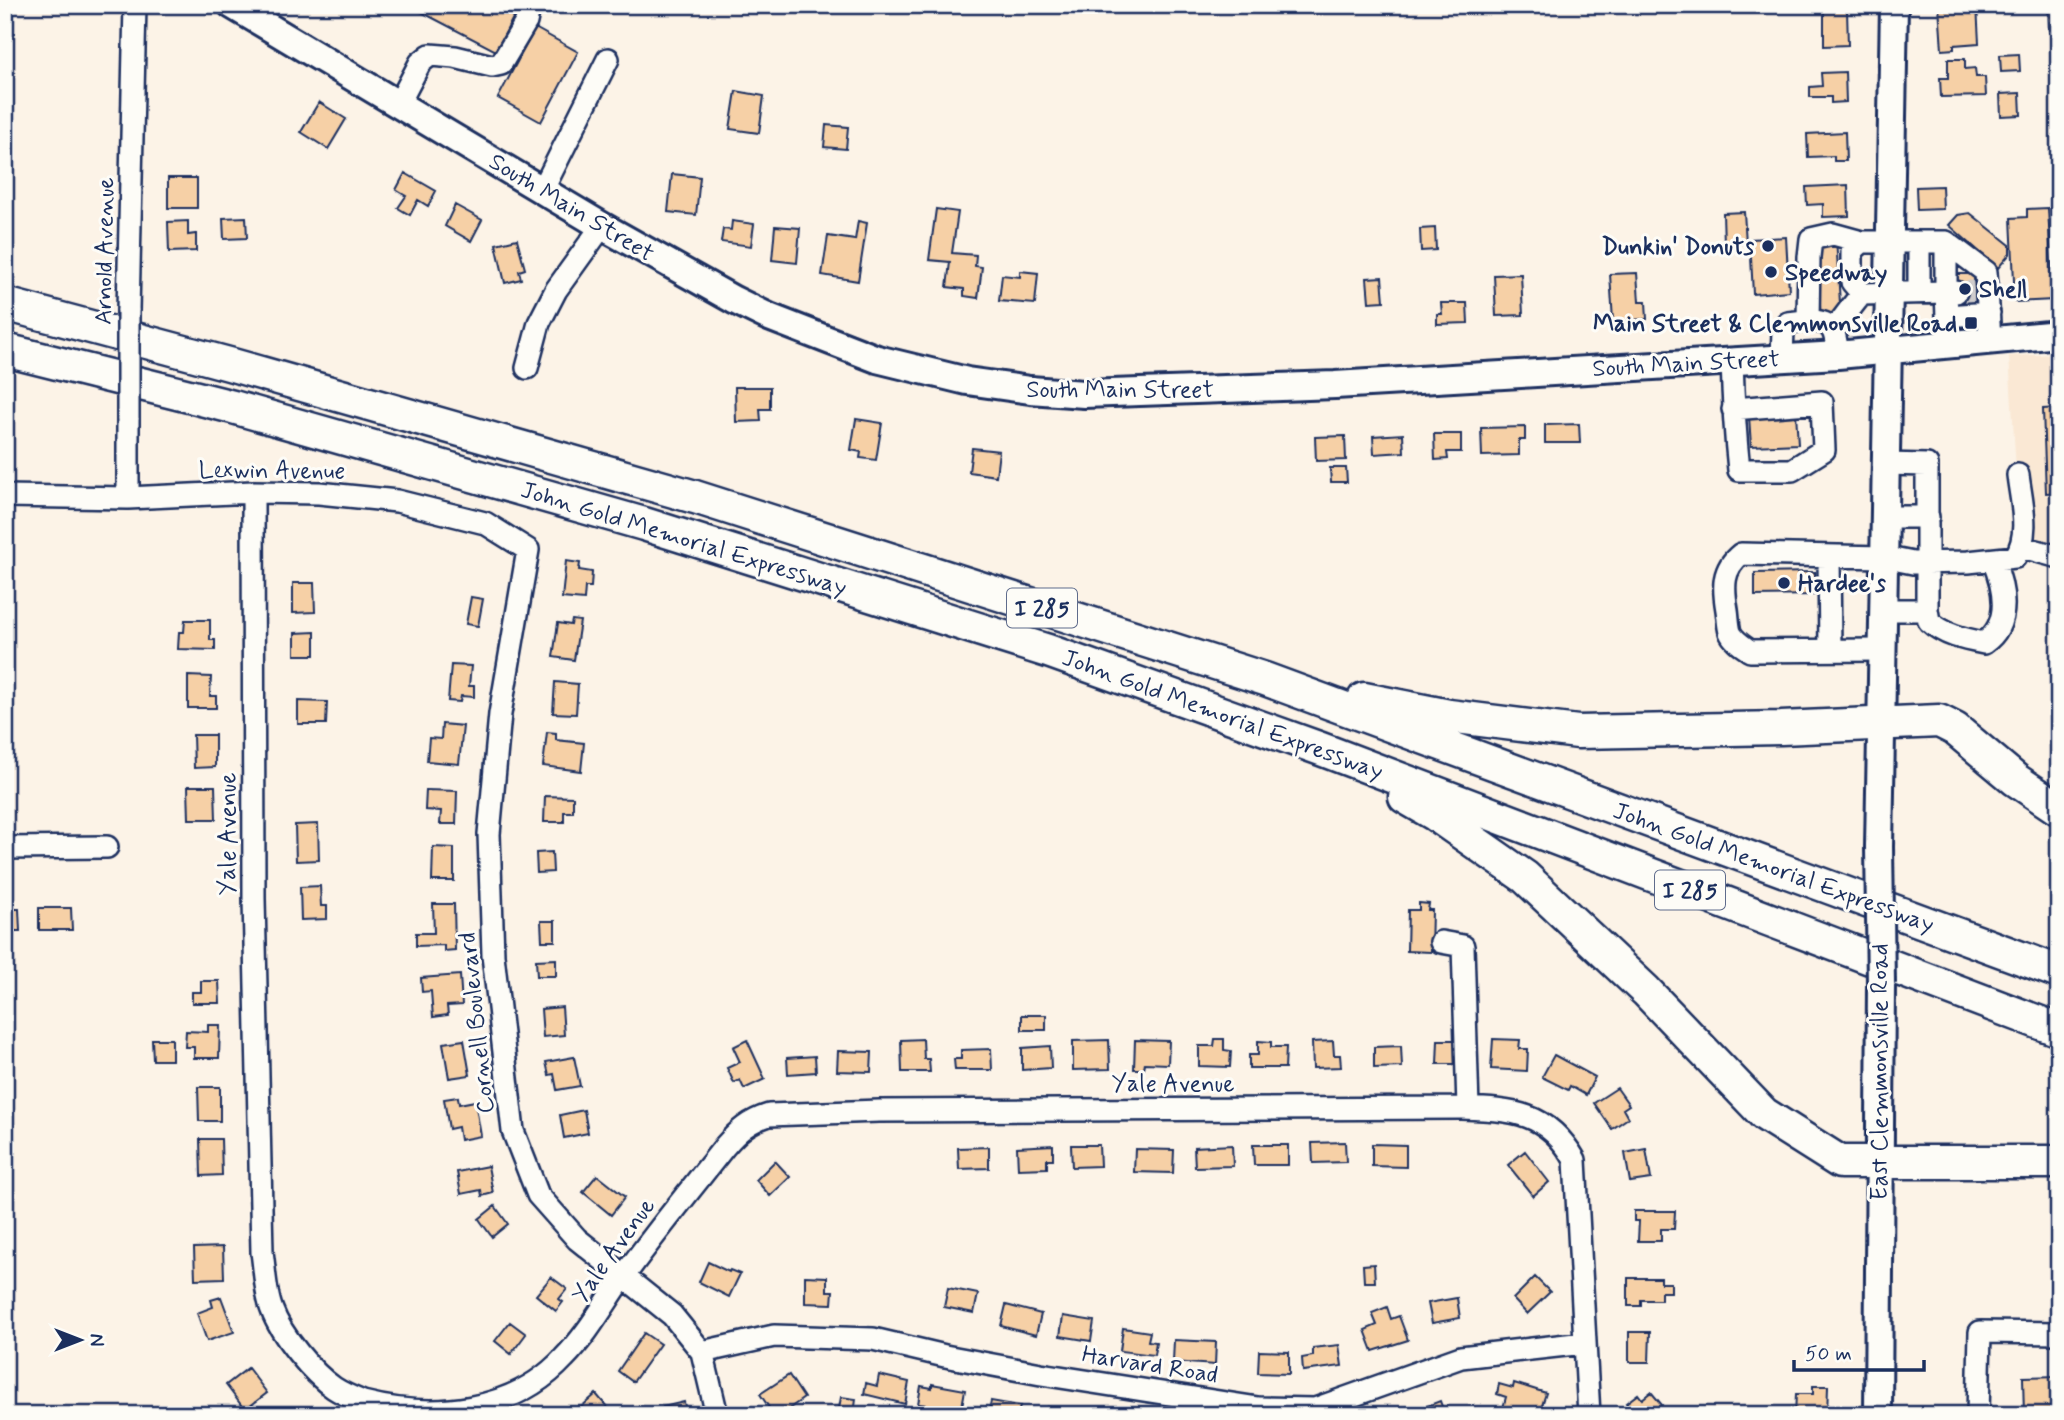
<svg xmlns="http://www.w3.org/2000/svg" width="2064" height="1420" font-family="Mynerve,sans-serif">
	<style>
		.built { fill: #fae8d4 }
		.building { fill: #f6d0a6; stroke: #1b2f5e; stroke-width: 2 }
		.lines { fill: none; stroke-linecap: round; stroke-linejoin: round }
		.minor-tunnel { stroke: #cfcccc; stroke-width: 21; stroke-dasharray: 21 10; stroke-linecap: butt }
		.minor-casing { stroke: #1b2f5e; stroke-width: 26 }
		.major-casing { stroke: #1b2f5e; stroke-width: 32 }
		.highway-casing { stroke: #1b2f5e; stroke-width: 37 }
		.minor { stroke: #fdfcf7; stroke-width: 21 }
		.major { stroke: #fdfcf7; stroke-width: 26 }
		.highway { stroke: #fdfcf7; stroke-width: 32 }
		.minor-bridge-casing { stroke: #1b2f5e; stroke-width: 26; stroke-linecap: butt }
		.major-bridge-casing { stroke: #1b2f5e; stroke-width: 32; stroke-linecap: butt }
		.minor-bridge { stroke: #fdfcf7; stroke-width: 21 }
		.major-bridge { stroke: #fdfcf7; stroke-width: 26 }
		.poi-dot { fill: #1b2f5e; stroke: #fdfcf7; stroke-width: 2.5 }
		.labels { text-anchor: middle; stroke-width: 6; stroke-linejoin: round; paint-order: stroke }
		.shield { fill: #fdfcf7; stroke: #5f6c8c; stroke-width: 2 }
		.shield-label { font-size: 23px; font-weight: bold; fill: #1b2f5e }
		.street-label { font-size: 24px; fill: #1b2f5e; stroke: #fdfcf7 }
		.poi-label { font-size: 24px; font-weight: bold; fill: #1b2f5e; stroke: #fdfcf7; text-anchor: start }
	</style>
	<rect width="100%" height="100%" fill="#fcf3e7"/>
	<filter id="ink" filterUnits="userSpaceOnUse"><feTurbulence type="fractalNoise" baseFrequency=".0143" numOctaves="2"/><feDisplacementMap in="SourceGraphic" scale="14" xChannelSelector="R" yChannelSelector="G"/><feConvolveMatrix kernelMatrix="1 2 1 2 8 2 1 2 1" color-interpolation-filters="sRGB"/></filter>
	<g filter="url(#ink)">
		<path class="built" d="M2059,354V550L2021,552L2009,356Z"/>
		<path class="building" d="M408,5H499L515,14L496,51Z
			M1977,5L1979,43L1954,45V49L1942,50L1939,6Z
			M2048,5H2059V32L2049,33Z
			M1824,10H1847L1848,45L1824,46Z
			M535,28L578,52L541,122L498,98Z
			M2019,54L2020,71L2001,72L2000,55Z
			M2059,54V98H2056L2054,55Z
			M1948,59H1965V69L1975,68L1976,77H1985L1986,96L1941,97L1940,78H1948Z
			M1845,72L1846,102L1831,103V97H1810V87L1822,86L1821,73Z
			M736,91L764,96L759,133L730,129Z
			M2020,93L2021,115L2001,116L2000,94Z
			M319,102L346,119L328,149L301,132Z
			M826,125L848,127L846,149L824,147Z
			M1845,132L1846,161H1834V156L1808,157L1807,134Z
			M405,173L436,191L428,206L418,200L410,215L398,208L406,196L396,190Z
			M672,174L700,177L696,215L668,212Z
			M168,178H197V208H168Z
			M1848,185L1849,216L1823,217V204L1807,205L1806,187Z
			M1942,186L1943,209L1917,210L1916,187Z
			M455,205L482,220L471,241L445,226Z
			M2048,208L2053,300L2015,302L2011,218L2027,217V209Z
			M936,209L958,212L952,253L976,255L975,266L982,267L978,298L964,296V289L947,287L950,262L929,260Z
			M1744,212L1746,243L1724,244L1723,213Z
			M1970,213L2010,245V254L1998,268L1949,225L1958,215Z
			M246,217L247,238L224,239L223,218Z
			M188,221V235L196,234V251L169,252L168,222Z
			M732,221L754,224L751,246L721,242L723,229L731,230Z
			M858,221L867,223L858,281L822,275L828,236L855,240Z
			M775,226L800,228L797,263L772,260Z
			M1435,228L1436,250L1421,251L1420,229Z
			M1786,237L1789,291L1753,294L1750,239Z
			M1836,238L1841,320L1821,321L1816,240Z
			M517,239L525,269L519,271L521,279L505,283L496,244Z
			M1020,271L1038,273L1035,304L999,301L1002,275L1020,277Z
			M1637,273L1639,302H1646L1647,319L1613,321L1610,274Z
			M1521,274L1523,315L1496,316L1494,275Z
			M1956,274H1974L1975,310H1957Z
			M1382,277L1384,301L1369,302L1367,278Z
			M1441,303H1467L1468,323L1437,324V314H1442Z
			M735,387H770V409H760L761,421L736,422Z
			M2059,408V492L2046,493L2043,409Z
			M1796,413L1798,444L1751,446L1749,416Z
			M856,419L882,423L876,460L860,458L861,452L851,450Z
			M1579,424L1580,443H1545V425Z
			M1525,427V440H1519V455L1482,456L1481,428Z
			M1403,434L1404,452L1374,454L1373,436Z
			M1434,434H1461V452H1447L1448,459L1435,460Z
			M1345,436L1346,460L1316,461L1315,437Z
			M972,448L999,451L996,476L969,472Z
			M1330,468H1346L1347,482H1331Z
			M566,561L580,563L579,570L592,572L591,587H585L584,600L562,598Z
			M1815,572V595L1755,596V573Z
			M293,583H314L315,612L293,613Z
			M471,597L483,599L478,626L466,624Z
			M185,620H210V640H215V650L178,649L179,632H184Z
			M572,620L580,621L574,660L553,657L558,623L571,625Z
			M315,632V655H295V633Z
			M451,665L471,666L469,686H474V697L461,696L460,702L448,701Z
			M188,676L211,677L210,696H216V708H188Z
			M555,682L578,684L576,714L553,713Z
			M298,701L327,702L326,724H298Z
			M442,724L463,726L459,764L427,761L429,738L441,739Z
			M547,732L556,733V740L584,743L581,771L543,766Z
			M193,735H215V767L194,768Z
			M188,786H215L216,819H189Z
			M426,790L457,791L456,824H440L441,811L425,810Z
			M545,796L573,797V812H564V822H544Z
			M318,824L319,860L296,861L295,825Z
			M433,847L454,848V881H432Z
			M552,852L553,872L537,873L536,853Z
			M320,886L321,906H327V919L301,920L300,887Z
			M1419,903L1429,904L1428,910H1432L1431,952L1407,951L1408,910H1419Z
			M433,904H454L455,950L444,951V945L416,946V933H434Z
			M39,908H71L72,930H39Z
			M5,909H19L20,931H5Z
			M541,921H555V941H542Z
			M556,959V976H537L536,960Z
			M460,975L462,1005L447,1006L448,1015L433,1017L431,991L422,992L421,978Z
			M201,981H219L220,1003H192V992H201Z
			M562,1007L564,1035L543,1037L541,1009Z
			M1022,1015H1046V1030H1022Z
			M208,1025H220L219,1058H194V1047H185L186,1031L208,1032Z
			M152,1039H172V1060H153Z
			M923,1039L924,1059H929L930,1072H902L901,1040Z
			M1215,1039H1224V1050L1231,1051L1230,1067L1199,1066V1046H1214Z
			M1493,1039L1520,1040L1519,1049H1528L1527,1071L1491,1069Z
			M464,1040L470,1075L449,1078L443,1043Z
			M747,1040L765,1079L744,1089L740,1080L734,1083L727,1068L740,1062L733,1047Z
			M1109,1040L1110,1069L1073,1070V1041Z
			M1135,1040L1169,1041L1168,1064L1145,1063L1144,1069H1134Z
			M1438,1040H1459L1458,1064H1437Z
			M1258,1041L1271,1042V1047H1286L1285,1068H1249V1055H1258Z
			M1333,1041L1334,1055H1340L1341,1067L1313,1068L1312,1042Z
			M1050,1046L1051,1068L1022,1070V1048Z
			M1401,1046L1402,1067L1374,1068V1047Z
			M991,1049L992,1070H955L954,1059H961V1050Z
			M838,1051L872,1052L871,1072L837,1071Z
			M1554,1055L1595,1077L1586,1095L1570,1086L1568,1090L1542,1077Z
			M815,1056L816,1072L788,1074L787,1058Z
			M574,1057L580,1086L557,1090L554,1074L549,1075L546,1062Z
			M198,1087H220V1121H199Z
			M1617,1088L1629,1105L1623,1109L1628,1118L1612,1129L1594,1103Z
			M458,1097L459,1104L475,1101L481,1136L460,1140L458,1127L449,1129L444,1099Z
			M584,1110L588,1133L564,1138L560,1115Z
			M200,1139H221L222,1175L201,1176Z
			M1345,1142L1346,1162L1313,1163L1312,1143Z
			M1372,1144L1406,1145V1167L1372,1166Z
			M1053,1145V1159H1047V1168L1018,1169L1017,1147Z
			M1071,1145H1099L1100,1166L1072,1167Z
			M1232,1145L1233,1166L1195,1167L1194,1147Z
			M1253,1145H1288V1165H1254Z
			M989,1147V1168L959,1169L958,1148Z
			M1135,1149L1174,1150L1173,1173L1134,1172Z
			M1646,1149L1651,1179L1630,1182L1625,1153Z
			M1525,1151L1549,1182L1533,1196L1508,1165Z
			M775,1161L790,1177L770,1196L756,1180Z
			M488,1166L493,1193L482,1196L481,1190L461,1194L457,1172Z
			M597,1175L625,1197L611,1215L583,1192Z
			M495,1206L508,1224L492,1237L479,1219Z
			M1634,1211H1675L1674,1229H1661V1241H1638L1639,1221H1634Z
			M223,1247L224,1278L195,1279L194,1248Z
			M708,1262L729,1272L730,1270L740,1274L729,1297L699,1282Z
			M1374,1264L1375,1282H1364L1363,1265Z
			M805,1276L827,1277V1291H833L832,1304L805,1303Z
			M551,1277L567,1289L559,1299L563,1302L556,1311L536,1295Z
			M1535,1277L1550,1292L1527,1314L1513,1299Z
			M1628,1278H1661V1283H1671V1292H1661V1300H1641V1306H1628Z
			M948,1288L978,1294L974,1313L944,1307Z
			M221,1297L234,1332L207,1341L197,1313L213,1307L211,1300Z
			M1457,1298L1460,1318L1432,1323L1428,1303Z
			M1006,1305L1041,1314L1036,1335L1001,1326Z
			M1387,1307L1391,1319L1399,1316L1408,1340L1373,1351L1365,1330L1377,1325L1372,1313Z
			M1063,1316L1094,1321L1091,1341L1060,1336Z
			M510,1322L526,1334L511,1354L495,1341Z
			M1123,1328L1150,1332L1148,1341L1156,1342L1154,1355L1120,1351Z
			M1629,1332H1650L1649,1362H1629Z
			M644,1333L660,1344L633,1382L618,1371Z
			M1174,1340L1216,1342L1215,1365L1173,1362Z
			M1339,1345L1342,1366L1303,1371L1302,1358L1313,1356V1348Z
			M1259,1351L1289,1352V1374L1258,1373Z
			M248,1368L267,1393L245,1410L226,1385Z
			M789,1375L804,1398L780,1415H774L760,1394Z
			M879,1375L909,1382L905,1404L864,1394L866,1383L877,1386Z
			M2059,1376V1415H2024L2023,1377Z
			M1514,1383L1546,1393L1539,1415H1526L1503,1408L1506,1397L1497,1394L1499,1384L1513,1388Z
			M932,1384L965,1390L961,1412L948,1409L947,1415H934L935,1406L918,1404L921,1386L932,1388Z
			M1813,1386H1828L1827,1415H1795L1796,1394H1813Z
			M1651,1392L1662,1405L1657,1408L1662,1415H1636L1626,1403L1638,1394L1642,1399Z
			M596,1394L614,1415H572Z
			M841,1397L856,1399L854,1415L838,1414Z
			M991,1401L1020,1406L1018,1415H988Z
			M1440,1401L1445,1415H1410L1409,1413Z
			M684,1402L687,1415H665L663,1407Z
			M1047,1407L1075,1413V1415H1046Z"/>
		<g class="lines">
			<path class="minor-tunnel" d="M1956,292L1974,291"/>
			<defs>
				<path id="minor" d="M398,105L420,63L430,55L455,57L492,66L501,64L526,22L529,8L526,5
					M543,189L608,59
					M1919,242V292
					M1946,242V292L1862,294L1852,282V251L1862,242H1946L1986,272L1990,340
					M128,311L135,5
					M1947,316L1989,313
					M1808,321L1809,257L1811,239L1833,234L1862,242
					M1833,330C1844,319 1851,306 1862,294
					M1948,343L1946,292H1956
					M1782,358L1783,330L1788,323C1801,321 1826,317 1833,331C1836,337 1837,348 1838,355
					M1732,360C1733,397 1735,433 1739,470H1792L1824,450L1822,402L1733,409
					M527,368L539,323L556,290L602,226
					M128,418V498
					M1885,464L1927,465V610L1929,621C1944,635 1964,639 1984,643C2012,624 2004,587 1993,560
					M253,492L254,899L262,1252C265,1271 265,1293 272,1310C281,1335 312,1373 334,1388C343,1394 353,1398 363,1402C433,1420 513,1413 564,1358C588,1334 604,1304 624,1276C656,1232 691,1189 725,1146C738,1131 749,1121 769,1115L879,1111L1461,1108C1513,1110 1547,1111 1575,1160L1589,1415
					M5,496L128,498L253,492L319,493L397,501L485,523L528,550L500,714L489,834L493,955L513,1131L538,1195L577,1239L672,1315L702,1352L717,1415
					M1883,517H1928
					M2022,547L2059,557
					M1829,556L1830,650
					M1882,610H1927
					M1881,650L1750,651C1743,646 1733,640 1730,632C1728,625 1728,616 1727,610C1723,587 1722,569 1741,554L1883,557L1913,563L1968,562L2015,557C2031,535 2021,501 2018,475
					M5,848L107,847
					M1441,942L1463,946L1468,1108
					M702,1352L774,1336L873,1339L945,1356L1041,1374L1258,1408L1315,1409L1461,1357L1584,1343
					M1978,1415L1980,1332L2059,1333"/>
				<path id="major" d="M232,5L602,226L734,300L769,317L877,359L967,381L1030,390L1084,394L1335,385L1838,355L2059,334
					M1879,847L1894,5
					M1878,1415L1881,984"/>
				<path id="highway" d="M5,304L229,364L695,497L1265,679L2059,972
					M5,350L233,407L644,524L1048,651L1321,749L2059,1030
					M1364,699L1449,716L1578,732L1781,728L1939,721L1955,729L2016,780L2059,809
					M1405,797L1436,815L1525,877L1646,991L1764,1114L1840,1162H2059"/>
			</defs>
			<use href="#minor" class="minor-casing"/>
			<use href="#major" class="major-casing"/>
			<use href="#highway" class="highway-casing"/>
			<use href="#minor" class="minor"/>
			<use href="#major" class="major"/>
			<use href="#highway" class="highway"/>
			<defs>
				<path id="minor-bridge" d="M128,311V418"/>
				<path id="major-bridge" d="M1879,847L1881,984"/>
			</defs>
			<use href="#minor-bridge" class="minor-bridge-casing"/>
			<use href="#major-bridge" class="major-bridge-casing"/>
			<use href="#minor-bridge" class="minor-bridge"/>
			<use href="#major-bridge" class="major-bridge"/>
		</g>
	</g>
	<g class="poi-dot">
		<circle cx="1768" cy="246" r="7"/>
		<circle cx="1771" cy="272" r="7"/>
		<circle cx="1965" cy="289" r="7"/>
		<rect x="1964" y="316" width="14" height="14" rx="3.5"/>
		<circle cx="1784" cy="583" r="7"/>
	</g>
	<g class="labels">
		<g class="shield">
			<rect x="1007" y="588.5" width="70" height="39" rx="5"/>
			<rect x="1655" y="870.5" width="70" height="39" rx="5"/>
		</g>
		<g class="shield-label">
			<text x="1042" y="616">I 285</text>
			<text x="1690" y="898">I 285</text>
		</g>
		<g class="street-label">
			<text transform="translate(572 207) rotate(31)" y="8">South Main Street</text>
			<text transform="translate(104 251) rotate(-89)" y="8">Arnold Avenue</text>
			<text transform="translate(1686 363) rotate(-3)" y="8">South Main Street</text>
			<text x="1120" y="397">South Main Street</text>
			<text x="272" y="478">Lexwin Avenue</text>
			<text transform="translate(684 538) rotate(17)" y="8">John Gold Memorial Expressway</text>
			<text transform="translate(1223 714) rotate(20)" y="8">John Gold Memorial Expressway</text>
			<text transform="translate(227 834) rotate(-90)" y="8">Yale Avenue</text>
			<text transform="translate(1774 867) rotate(20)" y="8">John Gold Memorial Expressway</text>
			<text transform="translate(476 1023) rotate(-96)" y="8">Cornell Boulevard</text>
			<text transform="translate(1879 1072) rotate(-90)" y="8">East Clemmonsville Road</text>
			<text x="1173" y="1091">Yale Avenue</text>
			<text transform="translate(613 1250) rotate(-54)" y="8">Yale Avenue</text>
			<text transform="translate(1150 1364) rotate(9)" y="8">Harvard Road</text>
		</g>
		<g class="poi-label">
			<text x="1754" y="254" text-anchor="end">Dunkin' Donuts</text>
			<text x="1785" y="280">Speedway</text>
			<text x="1979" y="297">Shell</text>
			<text x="1957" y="331" text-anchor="end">Main Street &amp; Clemmonsville Road</text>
			<text x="1798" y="591">Hardee's</text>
		</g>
	</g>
	<rect width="2064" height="1420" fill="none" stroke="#fdfcf7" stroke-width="28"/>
	<rect x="14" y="14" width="2036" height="1392" fill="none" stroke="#1b2f5e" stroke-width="2.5" filter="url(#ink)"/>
	<g transform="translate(80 1340) rotate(90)" stroke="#fdfcf7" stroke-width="5" paint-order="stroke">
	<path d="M0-5L12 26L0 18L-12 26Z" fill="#1b2f5e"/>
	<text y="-10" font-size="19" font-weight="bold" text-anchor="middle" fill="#1b2f5e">N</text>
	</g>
	<path d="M1794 1360v10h130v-10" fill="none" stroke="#1b2f5e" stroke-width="3.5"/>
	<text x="1805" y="1360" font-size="21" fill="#1b2f5e" stroke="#fdfcf7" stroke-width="5" paint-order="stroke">50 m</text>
</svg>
